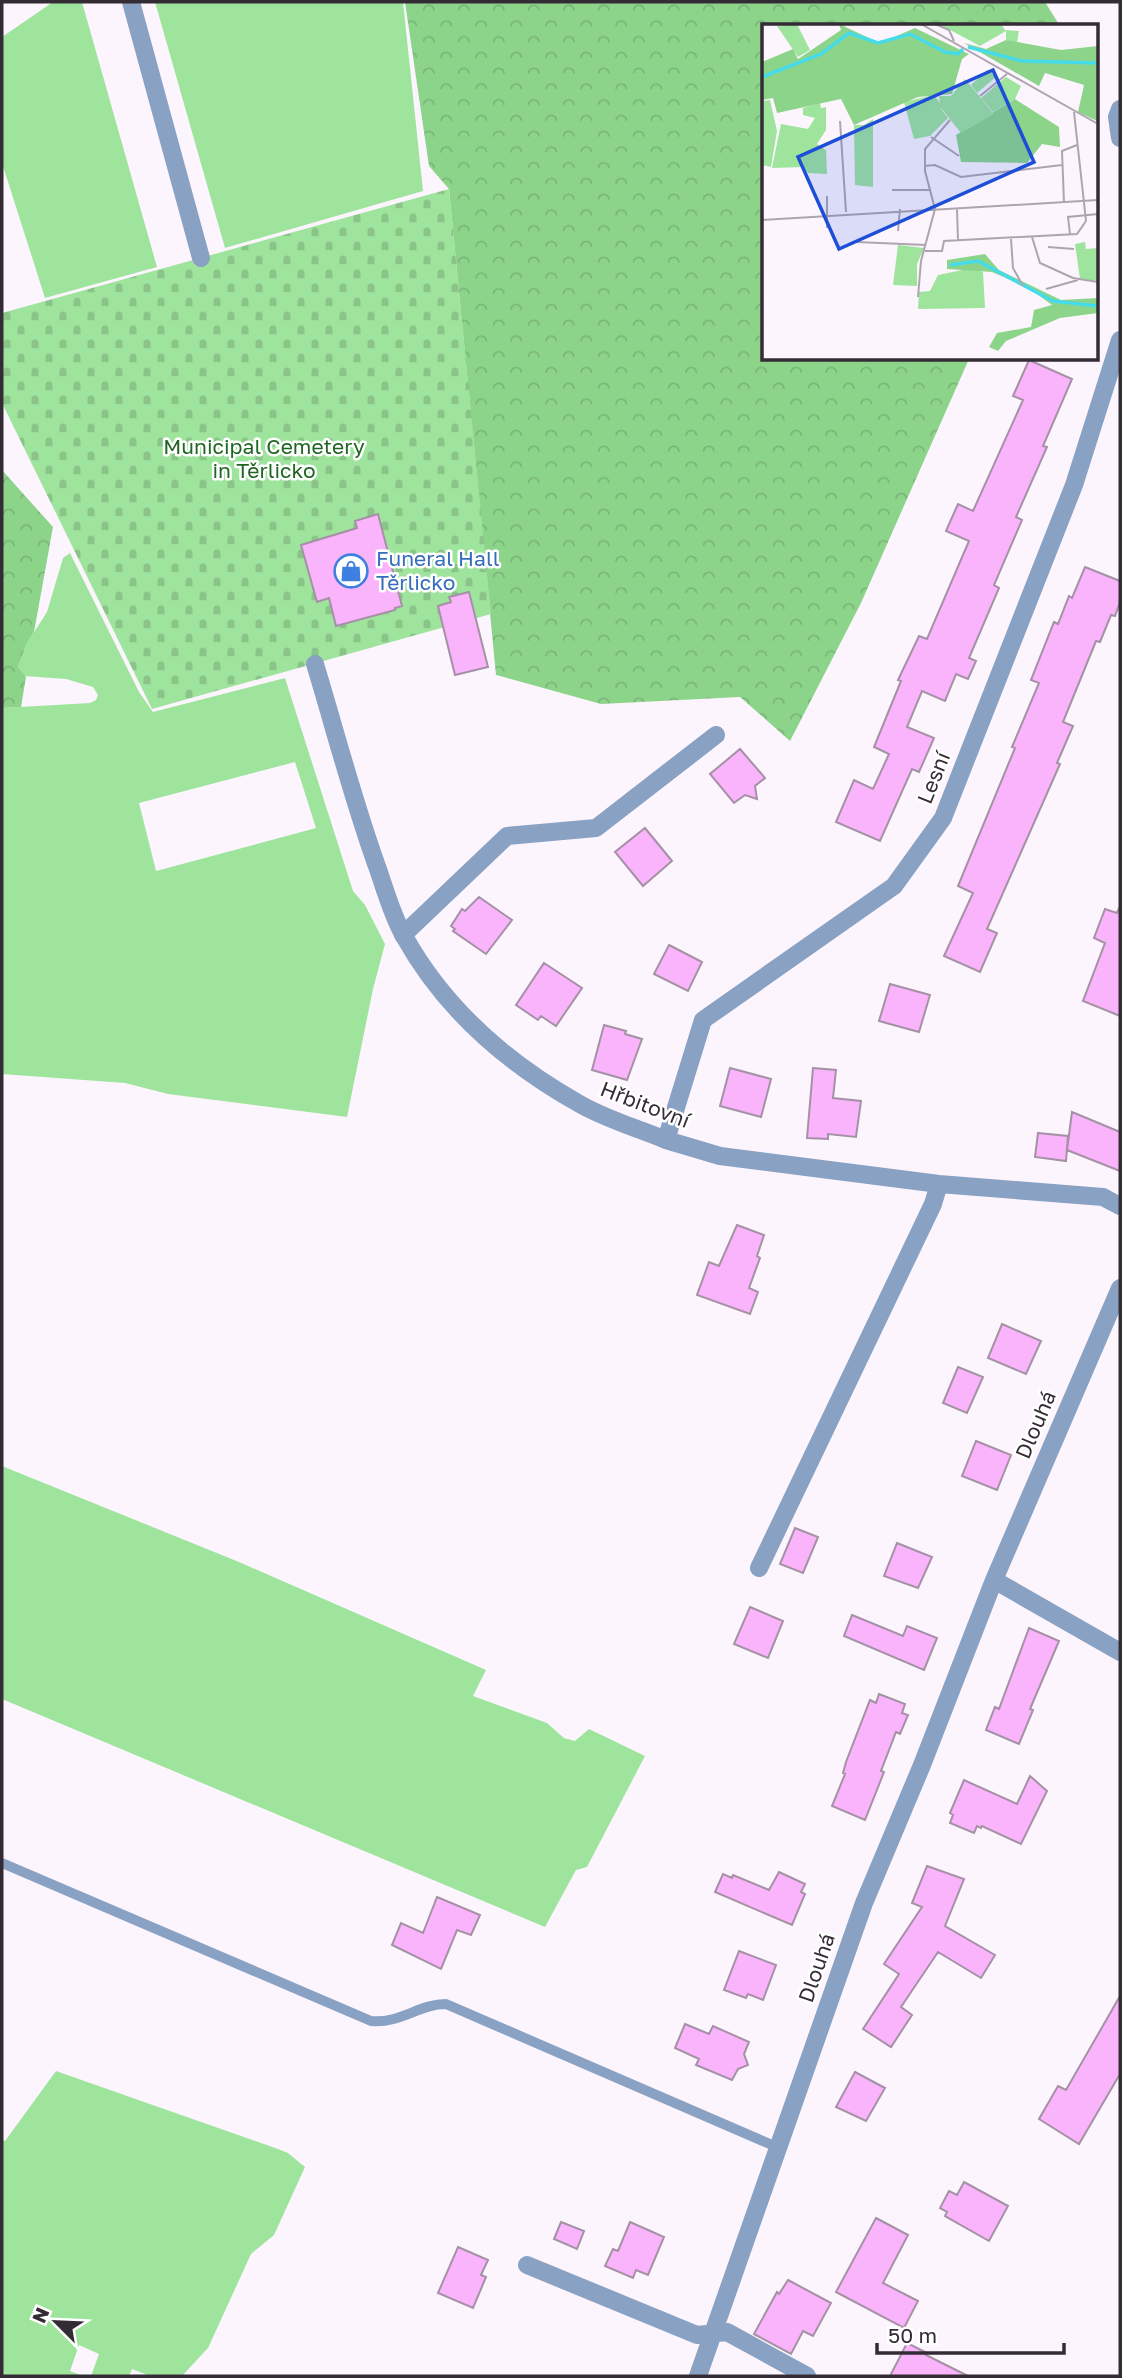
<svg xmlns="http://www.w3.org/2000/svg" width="1122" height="2378" font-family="'Golos Text',sans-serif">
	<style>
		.green { fill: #9fe49d; fill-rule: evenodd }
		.forest { fill: url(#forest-crowns) }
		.cemetery { fill: url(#cemetery-stones) }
		.building { fill: #fab4fc; stroke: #a591a5; stroke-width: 2 }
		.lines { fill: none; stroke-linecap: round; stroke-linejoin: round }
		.service { stroke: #89a1c2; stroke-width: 10 }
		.pedestrian { stroke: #89a1c2; stroke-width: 18 }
		.minor { stroke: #89a1c2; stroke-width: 18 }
		.labels { text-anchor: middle; stroke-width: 5; stroke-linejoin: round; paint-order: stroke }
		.park-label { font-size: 21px; fill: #206623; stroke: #fff }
		.shop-label { font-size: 21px; fill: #366cbe; stroke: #fff; text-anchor: start }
		.street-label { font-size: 21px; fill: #342c34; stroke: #fff }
		.inset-river { fill: none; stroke: #46dbe8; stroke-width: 3.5 }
		.inset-road { fill: none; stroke: #ada5ad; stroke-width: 2 }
		.view { fill: #1d4ed8; fill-opacity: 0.15; stroke: #1d4ed8; stroke-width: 3.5 }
		.inset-edge { fill: none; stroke: #342c34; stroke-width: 3.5 }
	</style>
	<defs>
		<pattern id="forest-crowns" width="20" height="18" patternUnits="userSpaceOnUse" patternTransform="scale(1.75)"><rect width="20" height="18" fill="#8dd48b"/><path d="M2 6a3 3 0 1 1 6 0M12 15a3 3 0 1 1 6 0" fill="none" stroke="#7ab679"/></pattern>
		<pattern id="cemetery-stones" width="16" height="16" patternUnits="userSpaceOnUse" patternTransform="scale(1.75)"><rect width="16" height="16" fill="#9fe49d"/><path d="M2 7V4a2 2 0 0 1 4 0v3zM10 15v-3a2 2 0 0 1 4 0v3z" fill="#8ac488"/></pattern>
	</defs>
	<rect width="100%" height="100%" fill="#fdf5fe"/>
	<path class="green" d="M53,2H82L157,267L45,298L2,163V37Z
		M155,2H403L423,191L225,248Z
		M70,553L139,692L153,712L285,678L353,891L365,905L385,944L373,989L347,1117L168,1094L125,1083L2,1074V708L90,703L96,700L98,695L93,687L66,679L24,676L18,667L27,643L47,612L63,558ZM295,762L316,828L156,871L139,803Z
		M2,1466L239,1562L486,1670L473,1696L547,1723L564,1738L575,1741L589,1729L645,1756L587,1867L576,1870L545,1927L2,1699Z
		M56,2071L278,2149L288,2153L305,2167L274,2235L251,2254L208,2348L182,2376H150L132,2369L129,2376H91L99,2354L79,2345L70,2371L83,2376H2V2140L5,2141Z"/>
	<path class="forest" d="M405,2H1045L1060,26H763V359H969L861,603L790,741L740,697L601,704L496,675L449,189L429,166Z
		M2,470L53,527L34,632L27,643L18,667L26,677L21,707L2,708Z"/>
	<path class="cemetery" d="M449,189L491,614L152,709L2,403V313Z"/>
	<path class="building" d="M1029,360L1072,379L1043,446L1047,447L1016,517L1022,520L994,585L999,588L969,658L976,661L968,679L956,674L945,701L922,691L907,727L934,738L919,772L912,769L880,841L836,822L854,780L873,789L889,754L874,747L901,681L898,680L919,636L927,639L969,541L946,531L958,504L973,511L1023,400L1013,396Z
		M378,514L402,606L395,608V610L336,626L329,598L317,602L301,545L357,528L355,521Z
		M1085,567L1120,581V602L1115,616L1111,615L1100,642L1096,641L1063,722L1073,726L1057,763L1060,764L987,929L997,933L980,972L944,956L973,893L958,886L1015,748L1012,747L1039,683L1031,680L1054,622L1058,624L1069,596L1072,598Z
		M469,592L488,667L455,675L438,606L451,602L449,597Z
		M740,749L765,778L755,786L757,799L745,795L734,803L710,774Z
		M645,828L672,861L643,886L615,852Z
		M479,897L512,920L486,954L453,931L455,929L451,926L462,909L465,911Z
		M1119,908H1120V1016L1083,1001L1105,943L1094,938L1105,909L1117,913Z
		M669,945L702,962L688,991L654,974Z
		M544,963L582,988L556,1026L541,1016L538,1020L516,1005Z
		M890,984L930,995L919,1032L879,1021Z
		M604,1025L626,1031L625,1034L642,1039L627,1080L592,1070Z
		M730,1068L771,1079L761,1117L720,1106Z
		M813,1068L836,1070L833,1098L861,1101L856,1137L828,1134V1139L807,1138Z
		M1072,1112L1120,1132V1171L1067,1150Z
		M1038,1133L1068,1136L1066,1161L1035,1157Z
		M737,1225L764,1235L757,1256L760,1258L749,1288L758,1292L750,1314L697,1295L709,1262L719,1266Z
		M1002,1324L1041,1341L1026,1374L988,1358Z
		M958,1367L983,1377L967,1413L943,1403Z
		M976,1441L1011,1455L997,1490L962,1476Z
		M795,1528L818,1537L803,1573L780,1564Z
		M897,1543L932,1557L918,1588L884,1576Z
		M750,1607L783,1621L768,1658L734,1644Z
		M852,1615L903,1636L907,1626L937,1638L924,1670L844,1636Z
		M1029,1628L1059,1641L1030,1709L1033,1710L1019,1744L986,1730L995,1707L999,1709Z
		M879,1694L905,1704L902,1713L908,1715L900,1734L896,1732L881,1771L884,1772L865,1820L832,1806L845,1774L843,1773L846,1762L870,1700L876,1703Z
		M1030,1776L1047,1791L1021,1844L982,1826L981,1828L977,1826L974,1833L950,1823L953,1815L950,1813L964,1780L1017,1804Z
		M927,1866L964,1879L945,1926L995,1955L981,1978L938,1952L901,2007L912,2015L891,2047L863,2029L899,1974L884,1964L922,1907L912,1903Z
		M779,1872L805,1884L801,1892L805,1894L792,1925L715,1892L723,1874L732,1878L733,1875L769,1890Z
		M437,1897L480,1915L471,1935L457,1930L441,1969L392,1945L401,1923L423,1933Z
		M739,1951L776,1965L763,2000L748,1994L746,1998L724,1990Z
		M1120,1996V2074L1079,2144L1039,2119L1058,2086L1066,2090Z
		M685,2024L709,2034L713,2026L749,2042L744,2054L748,2065L738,2069L732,2080L696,2065L699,2059L675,2048Z
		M855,2072L885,2088L866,2121L836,2107Z
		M964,2182L1008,2206L989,2241L945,2216L947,2212L940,2208L949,2191L957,2195Z
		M876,2218L908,2235L883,2283L918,2301L904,2328L836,2292Z
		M561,2222L584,2231L577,2249L554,2239Z
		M630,2222L664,2237L648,2275L636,2270L633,2278L605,2266L613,2249L618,2251Z
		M458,2247L488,2260L481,2275L486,2277L473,2308L438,2293Z
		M788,2280L831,2303L813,2336L803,2331L791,2354L754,2334L777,2292L779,2294Z
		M907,2343L927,2353L926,2355L968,2376H890Z"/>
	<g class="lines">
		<path class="service" d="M2,1863L371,2021C400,2024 419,2004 446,2004L779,2148"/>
		<path class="pedestrian" d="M315,664C336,733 354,804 379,872C386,893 393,917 404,936C444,1008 507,1063 578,1103C605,1119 637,1128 666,1140"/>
		<path class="minor" d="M131,2L201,258
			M1120,109L1117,117L1120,138
			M1120,340L1074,485L943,818L894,886L703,1020L666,1140L720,1156L939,1184L1103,1197L1120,1206
			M403,935L507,836L596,828L716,735
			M759,1568L933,1204L939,1184
			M994,1580L1120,1652
			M527,2265L697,2335L727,2332L807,2376
			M698,2376L864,1903L922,1765L994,1580L1120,1288"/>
	</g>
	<defs>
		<symbol id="shop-ring" viewBox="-11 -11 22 22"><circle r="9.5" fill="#fff" stroke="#3f7fe0" stroke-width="1.5"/><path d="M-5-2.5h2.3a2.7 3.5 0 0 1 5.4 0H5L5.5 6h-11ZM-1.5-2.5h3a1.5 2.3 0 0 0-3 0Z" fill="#3f7fe0"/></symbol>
	</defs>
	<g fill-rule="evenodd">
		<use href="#shop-ring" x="332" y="552" width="38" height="38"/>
	</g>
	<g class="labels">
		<g class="park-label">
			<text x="264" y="454">Municipal Cemetery<tspan x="264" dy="24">in Těrlicko</tspan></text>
		</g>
		<g class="shop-label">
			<text x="376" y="566">Funeral Hall<tspan x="376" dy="24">Těrlicko</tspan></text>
		</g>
		<g class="street-label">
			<text transform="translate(934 778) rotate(-68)" y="7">Lesní</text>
			<text transform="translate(645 1105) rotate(21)" y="7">Hřbitovní</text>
			<text transform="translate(1036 1425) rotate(-67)" y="7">Dlouhá</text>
			<text transform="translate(817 1968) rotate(-71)" y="7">Dlouhá</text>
		</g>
	</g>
	<g transform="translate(762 24)">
		<rect width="336" height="336" fill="#fdf5fe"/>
		<path d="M35,0L48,26L36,33L15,2ZM177,0H239L243,6L257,7L255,19L244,16V7L218,22ZM225,46L235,52L215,69L209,61ZM244,53L259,62L253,75L231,88L219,74ZM172,71L178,79L177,72H189L179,85L186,94L168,112L152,115L142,78ZM8,76L15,107L9,143L0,141V77ZM58,79L59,84L64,83V106L55,120L64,126L65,150L46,149L41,143L10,144L19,100L46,105L53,94L41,91V84ZM111,95V163L93,161L92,101H102ZM323,218L324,225L336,224V257L318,255L313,220ZM136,221L162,224L155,240V262L131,261ZM210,244L221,248L223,284L156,285L157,268L168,267L176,251Z" fill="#9fe49d"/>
		<path d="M77,0L118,19L153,4L207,30L200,35L190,70L156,73L92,101L79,75L15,89L11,74L0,76V38L31,25L36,35L79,6ZM244,16L299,26L336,22L335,97L316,88L322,61L283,49L277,62L202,19L224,25ZM253,75L297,103L298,123L280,120L265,139L199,138L194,111ZM223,230L237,246L299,276L336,274V289L298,294L244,317L236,327L227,323L235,309L269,303L272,286L290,281L267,264L230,248L185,245V236Z" fill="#8dd48b"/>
		<path d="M203,55L232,90L199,109L179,84Z" fill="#9fe49d"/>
		<path class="inset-river" d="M206,23L260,37L336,39M0,53L59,30L87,9L116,19L148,10L183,28L196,30L201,25M188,241L216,237L291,277L336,282"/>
		<path class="inset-road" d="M159,0L336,100M173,0L187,6L192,17M218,72L245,50M312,88L324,197M78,97L84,188M169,113L197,132M162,142L173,141L199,153L300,141M130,166H169M65,172V204M302,179L300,127L315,121M195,184L196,217M0,196L336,176M136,207L138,185M308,210L306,193L336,190M270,213L278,239L311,254L336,258M249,215L251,244L261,262M95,218L164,221M286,223L312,225M163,227H180L182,217L315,210L324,197M284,265L316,256M156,273L159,237L173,185L163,147V125L188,96"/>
		<path class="view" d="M231,46L272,138L77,225L36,133Z"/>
		<rect width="336" height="336" class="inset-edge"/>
	</g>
	<rect width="1122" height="2378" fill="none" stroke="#342c34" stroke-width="7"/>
	<g transform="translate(56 2322) rotate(294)" stroke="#ffffff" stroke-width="5" paint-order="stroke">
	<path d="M0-5L12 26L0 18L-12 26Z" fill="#342c34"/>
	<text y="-10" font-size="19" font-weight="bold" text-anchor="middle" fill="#342c34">N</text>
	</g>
	<path d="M877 2343v10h187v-10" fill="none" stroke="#342c34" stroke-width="3.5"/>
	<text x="888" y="2343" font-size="21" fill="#342c34" stroke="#ffffff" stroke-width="5" paint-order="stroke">50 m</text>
</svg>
